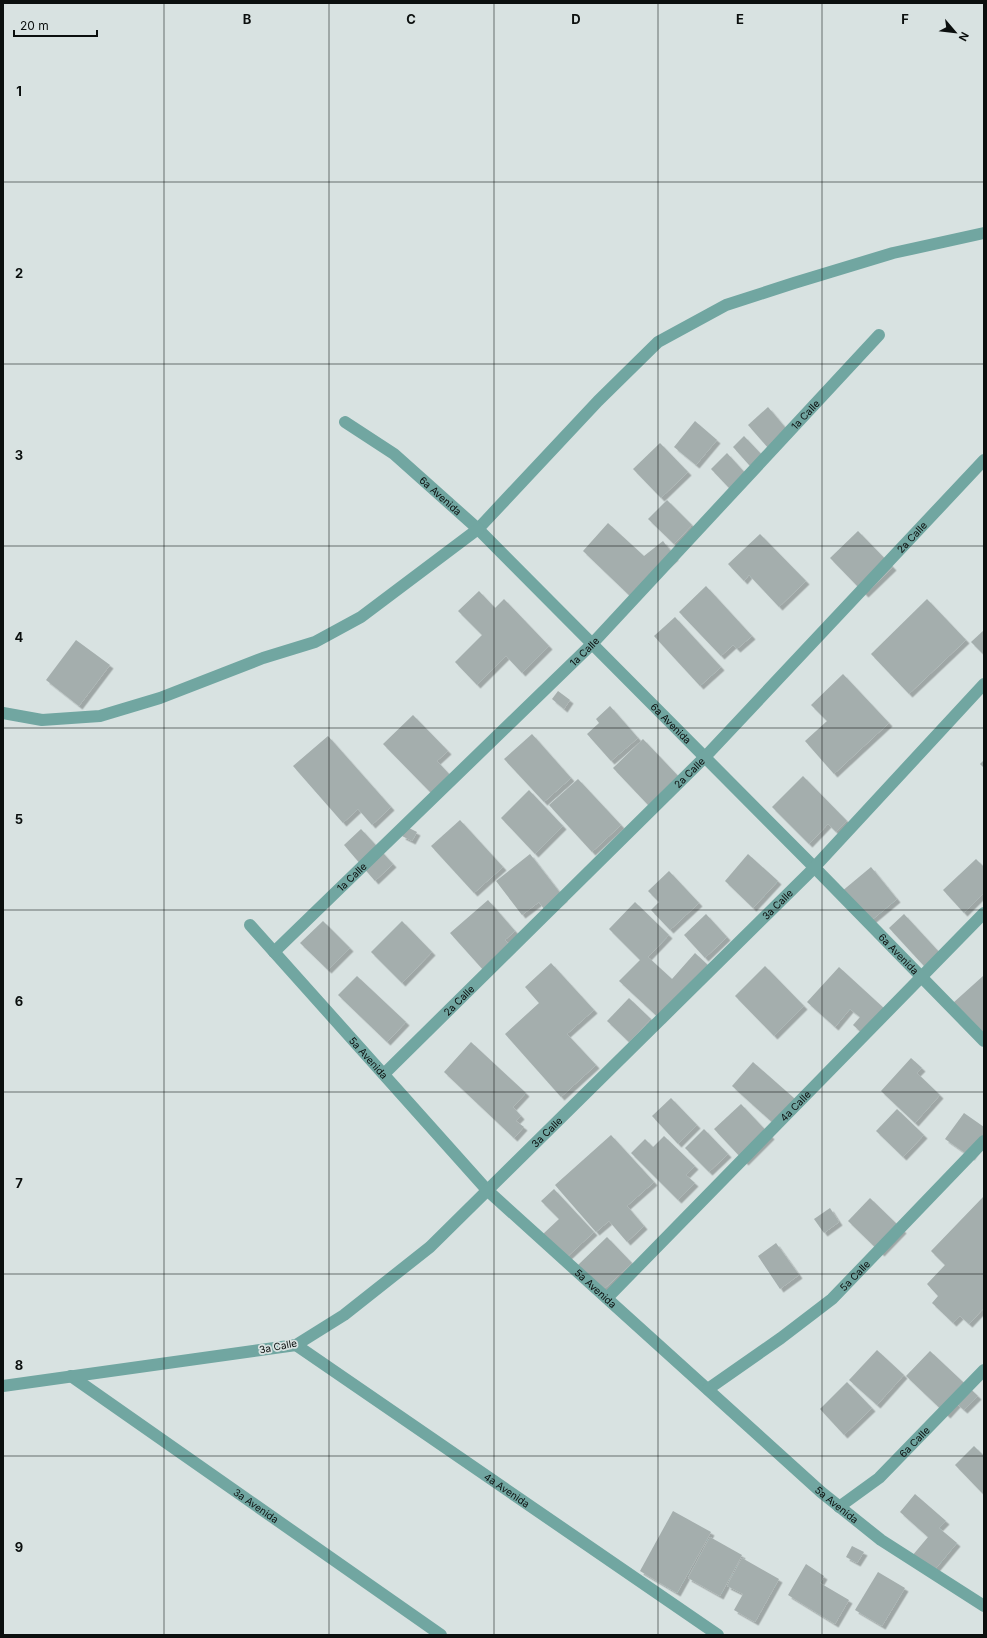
<svg xmlns="http://www.w3.org/2000/svg" width="987" height="1638" font-family="Inter,sans-serif">
	<style>
		.building { fill: #a4aead; filter: url(#shadow) }
		.lines { fill: none; stroke-linecap: round; stroke-linejoin: round }
		.lane { stroke: #71a6a1; stroke-width: 12 }
		.street { stroke: #71a6a1; stroke-width: 12 }
		.grid { fill: none; stroke: #0b0f0e; stroke-width: 1; stroke-opacity: 0.55 }
		.labels { text-anchor: middle; dominant-baseline: central; stroke-width: 3.5; stroke-linejoin: round; paint-order: stroke }
		.street-label { font-size: 10px; fill: #0b0f0e; stroke: #d8e2e1 }
		.grid-label { font-size: 13px; text-anchor: middle; font-weight: bold; fill: #0b0f0e; stroke: #d8e2e1; stroke-width: 3.5; stroke-linejoin: round; paint-order: stroke }
	</style>
	<defs>
		<filter id="shadow"><feDropShadow dx="3.5" dy="3.5" stdDeviation="0" flood-color="#0004"/></filter>
	</defs>
	<rect width="100%" height="100%" fill="#d8e2e1"/>
	<g class="building">
		<polygon points="768,407 789,432 770,450 748,425"/>
		<polygon points="695,421 717,440 696,465 674,447"/>
		<polygon points="744,436 762,455 750,466 733,447"/>
		<polygon points="660,443 688,472 661,498 633,469"/>
		<polygon points="727,453 746,474 730,489 711,469"/>
		<polygon points="667,500 692,525 674,544 648,519"/>
		<polygon points="608,523 644,556 663,541 675,557 630,596 583,551"/>
		<polygon points="858,531 893,567 865,594 830,558"/>
		<polygon points="760,534 806,581 779,607 749,575 744,581 728,564"/>
		<polygon points="706,586 752,636 737,649 733,645 721,656 679,612"/>
		<polygon points="479,591 495,608 504,599 549,646 522,673 506,656 477,685 455,662 482,635 458,611"/>
		<polygon points="927,599 966,640 909,694 871,654"/>
		<polygon points="675,617 721,667 700,686 654,636"/>
		<polygon points="984,630 984,655 971,642"/>
		<polygon points="76,640 110,665 79,706 46,680"/>
		<polygon points="843,674 889,723 834,774 805,741 827,721 811,705"/>
		<polygon points="558,691 570,700 564,709 552,699"/>
		<polygon points="610,706 638,738 611,761 587,734 599,723 596,719"/>
		<polygon points="413,715 448,751 437,761 450,775 431,793 383,744"/>
		<polygon points="532,734 571,778 544,802 504,759"/>
		<polygon points="328,736 391,807 372,825 358,809 343,823 293,766"/>
		<polygon points="643,739 680,778 650,807 613,768"/>
		<polygon points="984,760 984,768 980,764"/>
		<polygon points="803,776 847,821 836,832 828,824 809,844 772,807"/>
		<polygon points="578,779 621,825 592,852 549,805"/>
		<polygon points="529,790 563,826 535,854 501,818"/>
		<polygon points="460,820 503,867 474,893 431,846"/>
		<polygon points="407,827 417,832 412,841 402,836"/>
		<polygon points="361,829 393,864 375,881 344,845"/>
		<polygon points="530,854 564,898 546,912 539,902 522,915 496,881"/>
		<polygon points="748,854 778,881 753,908 725,881"/>
		<polygon points="976,859 984,867 984,893 964,913 943,890"/>
		<polygon points="871,867 897,899 867,924 841,892"/>
		<polygon points="669,871 699,903 670,930 651,910 659,902 648,891"/>
		<polygon points="488,900 515,931 505,940 512,948 485,972 450,933"/>
		<polygon points="635,902 669,935 648,957 672,979 695,953 710,967 661,1020 619,981 640,960 609,929"/>
		<polygon points="706,914 727,937 705,958 684,935"/>
		<polygon points="904,914 939,952 924,966 889,928"/>
		<polygon points="323,921 350,948 328,970 300,943"/>
		<polygon points="402,921 432,952 402,983 371,952"/>
		<polygon points="551,963 594,1010 567,1034 596,1065 561,1097 505,1034 539,1003 525,987"/>
		<polygon points="765,966 804,1006 774,1036 735,996"/>
		<polygon points="839,967 887,1011 864,1035 853,1025 860,1017 850,1009 835,1027 807,1002"/>
		<polygon points="357,976 406,1022 387,1042 338,995"/>
		<polygon points="983,976 984,977 984,1037 953,1003"/>
		<polygon points="629,998 651,1019 629,1042 607,1021"/>
		<polygon points="471,1042 526,1093 513,1107 521,1116 516,1121 524,1127 514,1138 444,1072"/>
		<polygon points="911,1058 922,1068 917,1073 940,1095 915,1123 881,1091"/>
		<polygon points="753,1062 795,1099 773,1123 732,1086"/>
		<polygon points="671,1098 697,1125 678,1144 652,1116"/>
		<polygon points="741,1104 771,1136 745,1162 714,1129"/>
		<polygon points="897,1109 924,1135 903,1157 876,1131"/>
		<polygon points="964,1113 984,1127 984,1138 971,1157 945,1139"/>
		<polygon points="704,1129 728,1154 709,1172 685,1148"/>
		<polygon points="611,1135 654,1182 627,1206 644,1226 627,1242 609,1221 596,1232 555,1185"/>
		<polygon points="664,1136 695,1166 686,1175 695,1183 678,1200 631,1153 645,1139 653,1147"/>
		<polygon points="554,1189 594,1232 566,1258 543,1234 559,1219 541,1201"/>
		<polygon points="984,1196 984,1308 969,1324 960,1316 953,1323 932,1303 938,1296 927,1284 945,1265 931,1251"/>
		<polygon points="870,1198 903,1230 881,1253 848,1221"/>
		<polygon points="830,1208 839,1222 824,1233 814,1219"/>
		<polygon points="607,1237 632,1263 603,1290 578,1265"/>
		<polygon points="776,1243 799,1275 780,1289 758,1256"/>
		<polygon points="877,1350 904,1375 877,1405 849,1380"/>
		<polygon points="930,1351 978,1396 964,1410 957,1404 947,1415 906,1376"/>
		<polygon points="847,1382 872,1408 844,1435 820,1409"/>
		<polygon points="974,1446 984,1456 984,1495 955,1465"/>
		<polygon points="915,1494 946,1521 939,1528 957,1543 932,1573 912,1556 928,1537 900,1512"/>
		<polygon points="673,1511 711,1532 677,1593 640,1571"/>
		<polygon points="710,1537 742,1555 720,1596 688,1578"/>
		<polygon points="852,1546 864,1552 857,1563 846,1557"/>
		<polygon points="742,1558 779,1579 755,1622 734,1610 743,1594 727,1586"/>
		<polygon points="806,1564 824,1576 820,1583 849,1600 835,1624 788,1595"/>
		<polygon points="878,1572 905,1588 882,1626 855,1610"/>
	</g>
	<g class="lines">
		<polyline class="lane" points="478,529 598,401 658,342 726,305 794,283 893,253 984,233"/>
		<g class="street">
			<path id="s1" d="M 345,422 L 394,454 L 478,529 L 814,867 L 984,1041"/>
			<polyline points="3,713 42,720 100,716 160,698 263,658 315,642 361,617 478,529"/>
			<path id="s2" d="M 250,925 L 487,1190 L 821,1492 L 881,1540 L 984,1606"/>
			<path id="s3" d="M 274,952 L 592,644 L 879,335"/>
			<path id="s4" d="M 384,1074 L 705,757 L 984,460"/>
			<path id="s5" d="M 607,1298 L 984,913"/>
			<path id="s6" d="M 296,1345 L 718,1635"/>
			<path id="s7" d="M 71,1376 L 441,1635"/>
			<path id="s8" d="M 3,1386 L 296,1345 L 344,1315 L 430,1247 L 810,872 L 984,684"/>
			<path id="s9" d="M 708,1389 L 781,1338 L 832,1299 L 984,1141"/>
			<path id="s10" d="M 839,1507 L 879,1478 L 984,1370"/>
		</g>
	</g>
	<path class="grid" d="M 164,3 L 164,1635M 329,3 L 329,1635M 494,3 L 494,1635M 658,3 L 658,1635M 822,3 L 822,1635M 3,182 L 984,182M 3,364 L 984,364M 3,546 L 984,546M 3,728 L 984,728M 3,910 L 984,910M 3,1092 L 984,1092M 3,1274 L 984,1274M 3,1456 L 984,1456"/>
	<g class="labels">
		<g class="street-label">
			<text stroke="none"><textPath href="#s3" startOffset="756">1a Calle</textPath></text>
			<text stroke="none"><textPath href="#s1" startOffset="121">6a Avenida</textPath></text>
			<text stroke="none"><textPath href="#s4" startOffset="753">2a Calle</textPath></text>
			<text stroke="none"><textPath href="#s3" startOffset="432">1a Calle</textPath></text>
			<text stroke="none"><textPath href="#s1" startOffset="445">6a Avenida</textPath></text>
			<text stroke="none"><textPath href="#s4" startOffset="429">2a Calle</textPath></text>
			<text stroke="none"><textPath href="#s3" startOffset="108">1a Calle</textPath></text>
			<text stroke="none"><textPath href="#s8" startOffset="950">3a Calle</textPath></text>
			<text stroke="none"><textPath href="#s1" startOffset="769">6a Avenida</textPath></text>
			<text stroke="none"><textPath href="#s4" startOffset="105">2a Calle</textPath></text>
			<text stroke="none"><textPath href="#s2" startOffset="178">5a Avenida</textPath></text>
			<text stroke="none"><textPath href="#s5" startOffset="269">4a Calle</textPath></text>
			<text stroke="none"><textPath href="#s8" startOffset="626">3a Calle</textPath></text>
			<text stroke="none"><textPath href="#s9" startOffset="186">5a Calle</textPath></text>
			<text stroke="none"><textPath href="#s2" startOffset="502">5a Avenida</textPath></text>
			<text transform="translate(278 1346) rotate(-11)">3a Calle</text>
			<text stroke="none"><textPath href="#s10" startOffset="100">6a Calle</textPath></text>
			<text stroke="none"><textPath href="#s6" startOffset="256">4a Avenida</textPath></text>
			<text stroke="none"><textPath href="#s2" startOffset="826">5a Avenida</textPath></text>
			<text stroke="none"><textPath href="#s7" startOffset="226">3a Avenida</textPath></text>
		</g>
	</g>
	<g class="grid-label">
		<text x="247" y="24">B</text>
		<text x="411" y="24">C</text>
		<text x="576" y="24">D</text>
		<text x="740" y="24">E</text>
		<text x="905" y="24">F</text>
		<text x="19" y="96">1</text>
		<text x="19" y="278">2</text>
		<text x="19" y="460">3</text>
		<text x="19" y="642">4</text>
		<text x="19" y="824">5</text>
		<text x="19" y="1006">6</text>
		<text x="19" y="1188">7</text>
		<text x="19" y="1370">8</text>
		<text x="19" y="1552">9</text>
	</g>
	<rect width="987" height="1638" fill="none" stroke="#0b0f0e" stroke-width="8"/>
	<g transform="translate(955 32) rotate(118)" stroke="#d8e2e1" stroke-width="3" paint-order="stroke">
	<path d="M0-3L7 15L0 10L-7 15Z" fill="#0b0f0e"/>
	<text y="-6" font-size="11" font-weight="bold" text-anchor="middle" fill="#0b0f0e">N</text>
	</g>
	<path d="M14 30v6h83v-6" fill="none" stroke="#0b0f0e" stroke-width="2"/>
	<text x="20" y="30" font-size="12" fill="#0b0f0e" stroke="#d8e2e1" stroke-width="3" paint-order="stroke">20 m</text>
</svg>
